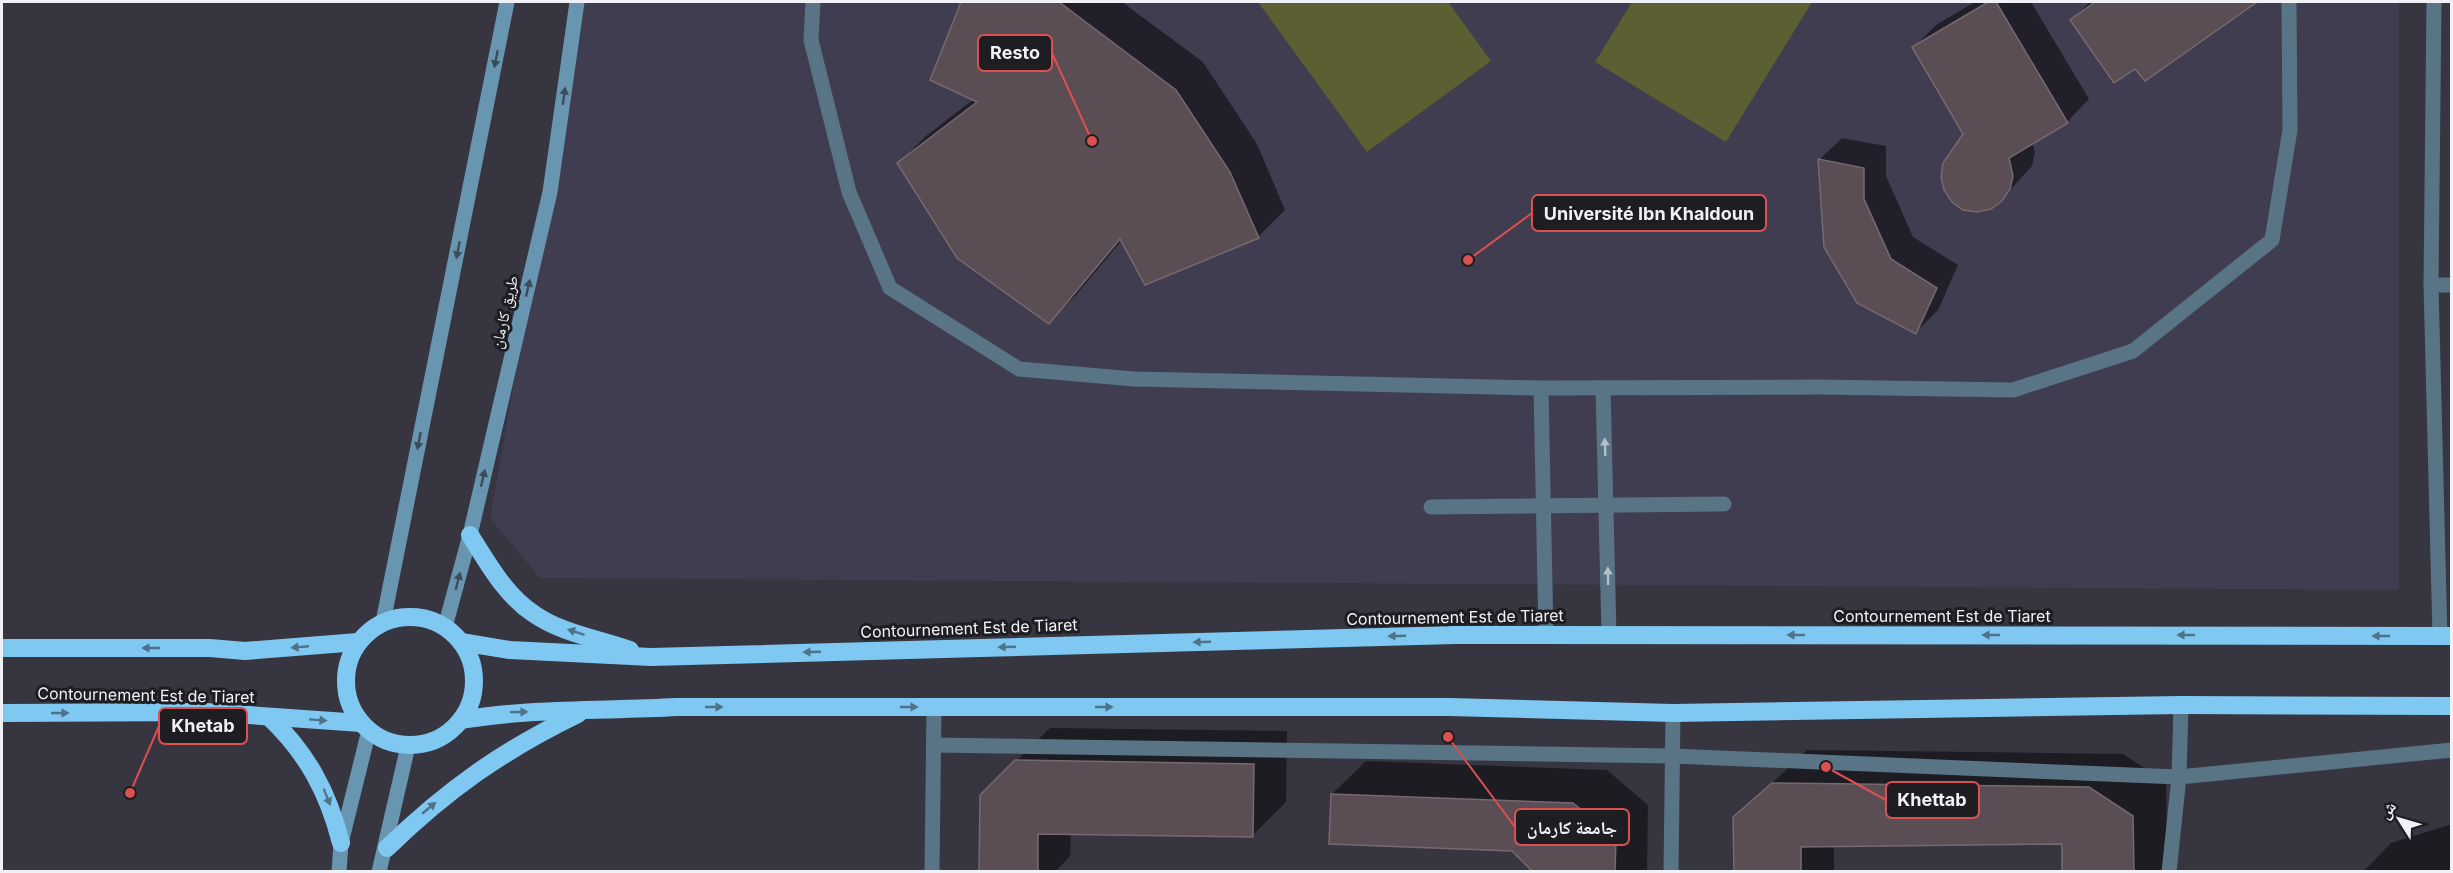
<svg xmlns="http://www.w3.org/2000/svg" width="2453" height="873" font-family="Inter,'Noto Naskh Arabic',sans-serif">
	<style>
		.built { fill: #3f3d4f }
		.green { fill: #5c5f31 }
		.shadow { fill: #0007 }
		.building { fill: #5a4d53; stroke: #776970; stroke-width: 1.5 }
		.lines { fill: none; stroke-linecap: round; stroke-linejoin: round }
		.lane { stroke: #587485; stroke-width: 15 }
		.street { stroke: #587485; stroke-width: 15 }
		.secondary { stroke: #6896b1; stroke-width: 15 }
		.highway { stroke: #7fc8f1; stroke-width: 18 }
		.oneway { fill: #3b4d5b }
		.oneway2 { fill: #b3bec9 }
		.oneway3 { fill: #4e728a }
		.labels { text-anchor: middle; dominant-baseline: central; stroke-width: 6; stroke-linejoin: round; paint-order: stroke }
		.street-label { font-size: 16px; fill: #f0f0f7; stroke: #1d1d22 }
		.leader { fill: none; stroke: #db5051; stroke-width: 2 }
		.callout-dot { fill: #db5051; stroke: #1d1d22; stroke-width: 2 }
		.callout { fill: #1d1d22; stroke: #db5051; stroke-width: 2 }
		.callout-label { font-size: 18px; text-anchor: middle; font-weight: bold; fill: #f0f0f7 }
	</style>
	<rect width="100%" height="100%" fill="#363540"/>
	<polygon class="built" points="582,2 2399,2 2399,590 540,578 490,518"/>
	<g class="green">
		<polygon points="1258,2 1448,2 1491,61 1367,152"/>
		<polygon points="1632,2 1812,2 1726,142 1595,62"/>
	</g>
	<g class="shadow">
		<polygon points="963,2 1122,2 1203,62 1257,144 1285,210 1258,237 1122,240 1076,295 1049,322 899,163 926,136 974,99 932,79"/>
		<polygon points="1975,2 2031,2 2089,99 2067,122 2032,142 2035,152 2032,166 2001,200 1913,48 1936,25"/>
		<polygon points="2090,2 2254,2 2145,79 2136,66 2072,20"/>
		<polygon points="1842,138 1886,146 1886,176 1913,237 1958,265 1938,310 1916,332 1819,160"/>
		<polygon points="1050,728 1287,731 1286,802 1252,836 1071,833 1070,856 1055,872 980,872 981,796"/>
		<polygon points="1807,750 2123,754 2166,782 2167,872 2064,872 2064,843 1834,845 1834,872 1735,872 1735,818"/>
		<polygon points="1366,761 1607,770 1648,805 1647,872 1535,872 1512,850 1332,794"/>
		<polygon points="2452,824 2452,872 2363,872 2391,843"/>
	</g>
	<g class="building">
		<polygon points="961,2 1059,2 1176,90 1230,172 1259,238 1145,285 1120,239 1049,324 957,258 897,163 977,102 930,80"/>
		<polygon points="1988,2 1996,2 2068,123 2009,158 2013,176 2010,189 2002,201 1991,209 1977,212 1963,210 1952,202 1944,190 1941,177 1943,163 1963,134 1912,47"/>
		<polygon points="2095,2 2257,2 2145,81 2135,69 2114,83 2070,20"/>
		<polygon points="1818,159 1864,168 1864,199 1891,259 1937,288 1916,334 1857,303 1824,247"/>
		<polygon points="1015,760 1254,764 1253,837 1038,834 1038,872 979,872 980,795"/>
		<polygon points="1772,783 2089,787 2133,816 2134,872 2062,872 2062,844 1801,847 1801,872 1734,872 1733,817"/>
		<polygon points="1331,794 1573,803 1616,839 1615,872 1533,872 1512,851 1329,844"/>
	</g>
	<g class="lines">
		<g class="lane">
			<polyline points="813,2 811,40 849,192 890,288 1019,369 1134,379 1541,388 1819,387 2013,390 2133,351 2272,240 2290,130 2289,2"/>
			<polyline points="1541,388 1546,635"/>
			<polyline points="1603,388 1609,635"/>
			<polyline points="1431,507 1724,504"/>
		</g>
		<g class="street">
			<polyline points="2434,2 2431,285 2440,636"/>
			<polyline points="2431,285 2452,285"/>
			<polyline points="933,745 1673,756 2179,777 2181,705"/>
			<polyline points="932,872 934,707"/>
			<polyline points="1671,872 1673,713"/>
			<polyline points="2169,872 2179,777 2452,750"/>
		</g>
		<g class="secondary">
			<polyline points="383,622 507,2"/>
			<polyline points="445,627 470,535 550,192 577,2"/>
			<polyline points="339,872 341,843 369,730"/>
			<polyline points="379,872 408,746"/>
		</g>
		<g class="highway">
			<path d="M 470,535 C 488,563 505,595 534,614 C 561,633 599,639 630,650"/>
			<circle cx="410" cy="681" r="64"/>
			<polyline points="461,642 510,650 651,657 1455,635 2452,636"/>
			<polyline points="2,648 210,648 245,651 358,642"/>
			<polyline points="2,713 206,712 361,723"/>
			<path d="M 269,717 C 307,753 328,792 341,843"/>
			<path d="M 461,720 C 532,708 605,711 677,707 L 1449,707 L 1673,713 L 2181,705 L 2452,706"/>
			<path d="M 387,848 C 448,789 502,751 578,714"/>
		</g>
	</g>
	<defs><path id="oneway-solid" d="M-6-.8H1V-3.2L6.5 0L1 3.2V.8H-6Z" transform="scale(1.5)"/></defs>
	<g class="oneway">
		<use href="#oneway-solid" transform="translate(496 59) rotate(101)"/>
		<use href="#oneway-solid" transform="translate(564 96) rotate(-82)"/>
		<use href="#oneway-solid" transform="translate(458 250) rotate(101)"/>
		<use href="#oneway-solid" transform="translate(528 288) rotate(-77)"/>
		<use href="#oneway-solid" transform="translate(419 441) rotate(101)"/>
		<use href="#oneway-solid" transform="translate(483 478) rotate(-77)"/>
		<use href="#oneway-solid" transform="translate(458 581) rotate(-75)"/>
	</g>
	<g class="oneway2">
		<use href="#oneway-solid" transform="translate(1605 447) rotate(-92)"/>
		<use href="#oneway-solid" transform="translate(1608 576) rotate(-91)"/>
	</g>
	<g class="oneway3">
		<use href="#oneway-solid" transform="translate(576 632) rotate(-162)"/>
		<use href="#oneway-solid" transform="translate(1796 635) rotate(-180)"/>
		<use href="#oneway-solid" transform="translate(1991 635) rotate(-180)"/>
		<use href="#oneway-solid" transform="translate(2186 635) rotate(-180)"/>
		<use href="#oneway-solid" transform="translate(1397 636) rotate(178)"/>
		<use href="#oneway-solid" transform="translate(2381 636) rotate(-180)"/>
		<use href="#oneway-solid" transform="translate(1202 642) rotate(178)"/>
		<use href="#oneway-solid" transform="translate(300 647) rotate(175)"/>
		<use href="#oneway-solid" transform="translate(1007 647) rotate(178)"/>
		<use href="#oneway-solid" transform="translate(151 648) rotate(180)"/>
		<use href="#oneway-solid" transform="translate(812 652) rotate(178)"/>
		<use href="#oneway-solid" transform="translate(714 707)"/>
		<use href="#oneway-solid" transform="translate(909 707)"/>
		<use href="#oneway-solid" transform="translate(1104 707)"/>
		<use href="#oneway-solid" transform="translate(519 712) rotate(-1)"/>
		<use href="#oneway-solid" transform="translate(60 713)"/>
		<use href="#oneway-solid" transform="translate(318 720) rotate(4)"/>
		<use href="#oneway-solid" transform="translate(327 797) rotate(68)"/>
		<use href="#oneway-solid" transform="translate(429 808) rotate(-40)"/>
	</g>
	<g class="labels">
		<g class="street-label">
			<text transform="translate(504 312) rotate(-77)">طريق كارمان</text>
			<text x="1942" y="616">Contournement Est de Tiaret</text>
			<text transform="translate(1455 617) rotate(-1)">Contournement Est de Tiaret</text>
			<text transform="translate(969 628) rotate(-2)">Contournement Est de Tiaret</text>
			<text transform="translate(146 695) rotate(1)">Contournement Est de Tiaret</text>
		</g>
	</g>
	<path class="leader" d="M1092 141L1052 53M1468 260L1532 213M130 793L159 726M1826 767L1886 800M1448 737L1515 827"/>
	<g class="callout-dot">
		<circle cx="1092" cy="141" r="6"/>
		<circle cx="1468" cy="260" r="6"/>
		<circle cx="130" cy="793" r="6"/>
		<circle cx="1826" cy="767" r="6"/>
		<circle cx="1448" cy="737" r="6"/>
	</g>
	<g class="callout">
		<rect x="978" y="35" width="74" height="36" rx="6"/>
		<rect x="1532" y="195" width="234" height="36" rx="6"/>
		<rect x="159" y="708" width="88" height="36" rx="6"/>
		<rect x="1886" y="782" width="93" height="36" rx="6"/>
		<rect x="1515" y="809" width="114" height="36" rx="6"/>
	</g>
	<g class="callout-label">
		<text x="1015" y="59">Resto</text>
		<text x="1649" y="220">Université Ibn Khaldoun</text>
		<text x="203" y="732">Khetab</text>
		<text x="1932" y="806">Khettab</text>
		<text x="1572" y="834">جامعة كارمان</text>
	</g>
	<rect width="2453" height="873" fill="none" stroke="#f0f0f7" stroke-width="6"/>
	<g transform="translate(2399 819) rotate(307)" stroke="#1d1d22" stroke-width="4.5" paint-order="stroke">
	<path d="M0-4.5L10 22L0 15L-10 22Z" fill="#f0f0f7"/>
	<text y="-9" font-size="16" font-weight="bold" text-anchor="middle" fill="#f0f0f7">ش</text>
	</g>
</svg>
